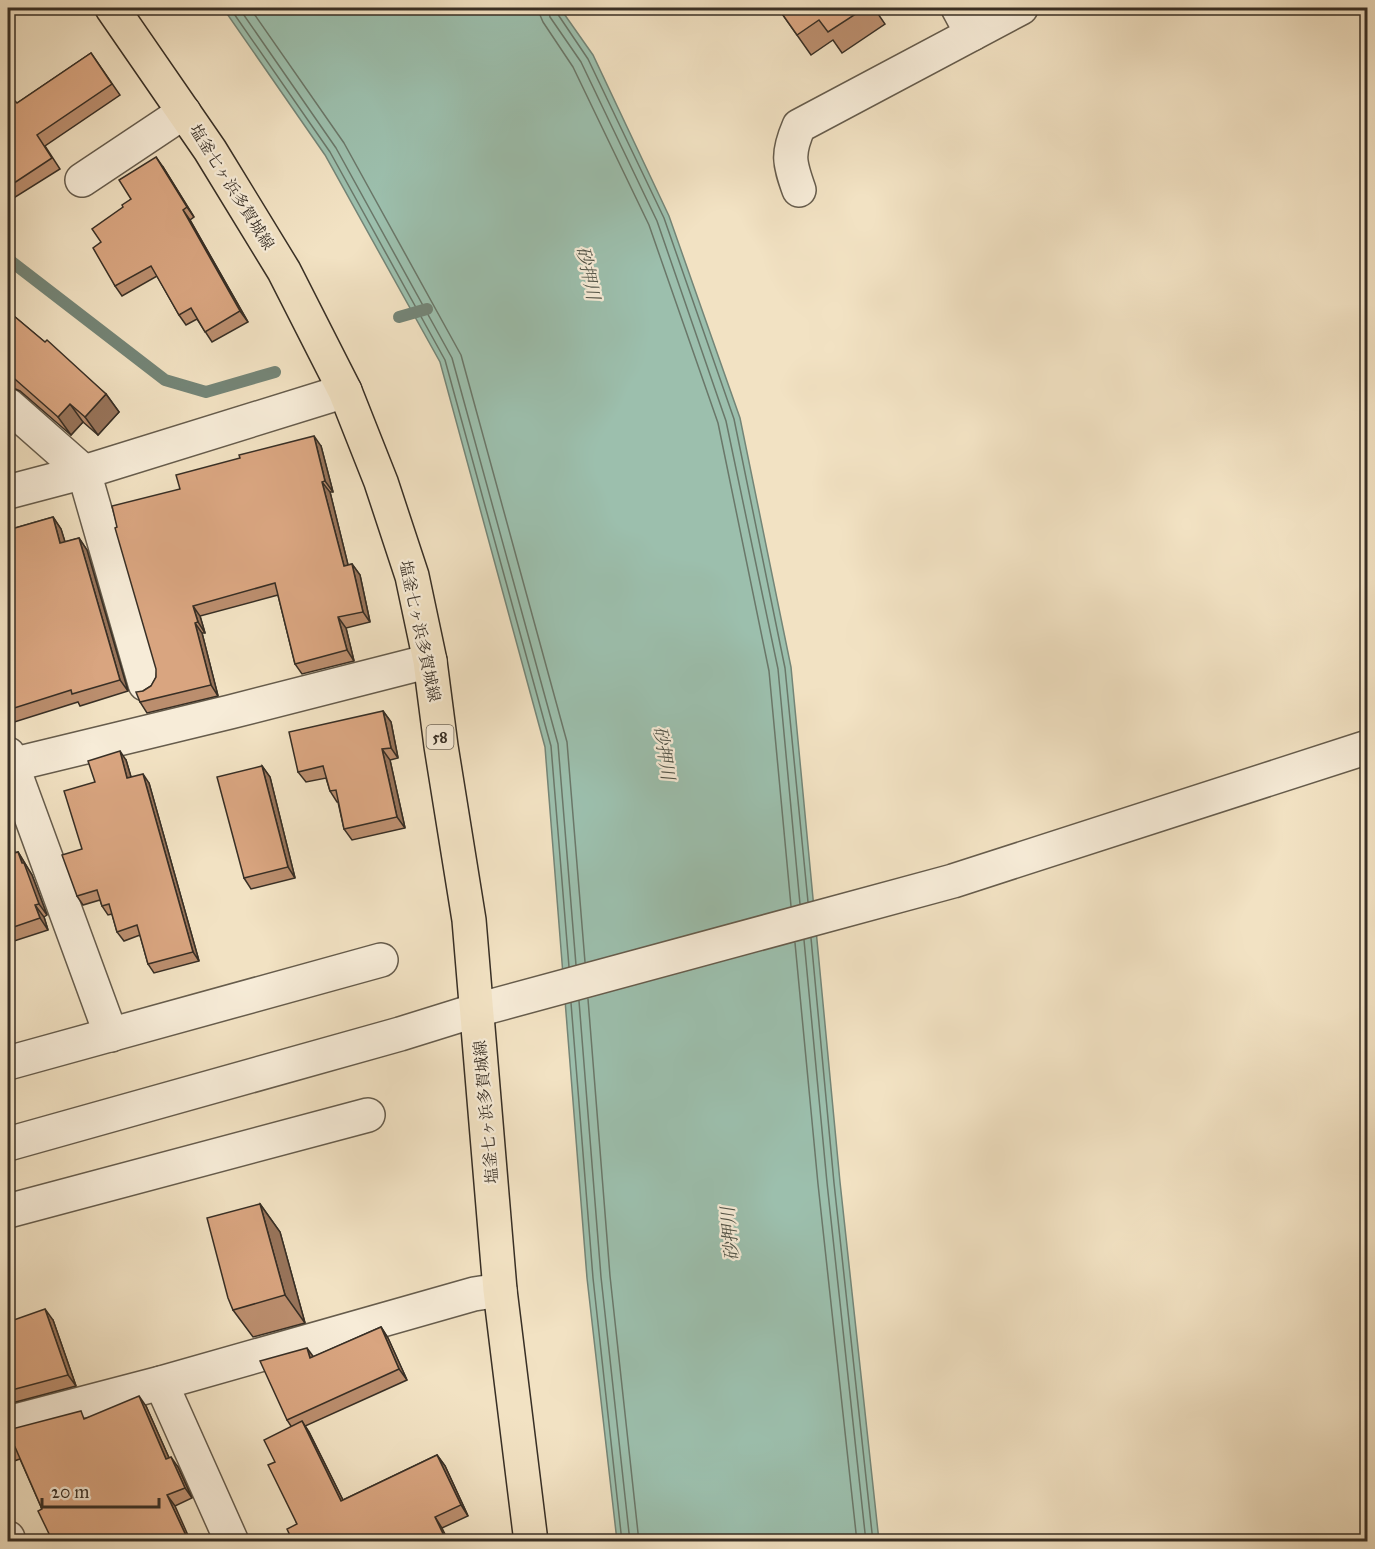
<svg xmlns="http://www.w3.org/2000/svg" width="1375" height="1549" font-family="'IM FELL Great Primer','Noto Serif JP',serif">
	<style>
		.water { fill: #9cbfad; stroke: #748577; stroke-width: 1.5 }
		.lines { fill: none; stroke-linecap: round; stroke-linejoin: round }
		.shore { stroke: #6a7769; stroke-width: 1.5 }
		.stream { stroke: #748577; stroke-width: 12 }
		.minor-casing { stroke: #665c4c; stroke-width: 36 }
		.major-casing { stroke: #382f25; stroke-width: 36 }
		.minor { stroke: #f7ecd8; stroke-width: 33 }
		.major { stroke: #f2e2c3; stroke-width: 33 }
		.wall { fill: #bb8e6e; stroke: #382f25; stroke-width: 1.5 }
		.shaded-wall { fill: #98745a; stroke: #382f25; stroke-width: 1.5 }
		.building { fill: #d9a580; stroke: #382f25; stroke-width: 1.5 }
		.labels { text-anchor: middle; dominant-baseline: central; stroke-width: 4.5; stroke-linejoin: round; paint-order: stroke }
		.shield { fill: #f7ecd8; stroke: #71685b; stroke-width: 1.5 }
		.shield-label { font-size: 15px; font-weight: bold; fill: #382f25 }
		.street-label { font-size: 16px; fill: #382f25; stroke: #f7ecd8 }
		.water-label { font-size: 18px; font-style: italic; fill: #515347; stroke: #f7ecd8 }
	</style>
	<rect width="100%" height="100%" fill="#f2e2c3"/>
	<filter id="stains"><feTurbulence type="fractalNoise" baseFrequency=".00333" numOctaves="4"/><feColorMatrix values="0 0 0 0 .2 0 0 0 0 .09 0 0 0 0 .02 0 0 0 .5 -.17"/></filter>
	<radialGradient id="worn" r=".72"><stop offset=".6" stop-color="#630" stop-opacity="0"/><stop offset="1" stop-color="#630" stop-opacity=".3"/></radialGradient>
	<polygon class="water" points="223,8 560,8 593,55 669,216 740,418 791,667 840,1182 879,1541 617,1541 587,1278 545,747 440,362 325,155"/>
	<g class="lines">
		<g class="shore">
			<polyline points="230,8 330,152 445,360 551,746 569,967"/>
			<polyline points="239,8 336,148 452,358 558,744 576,965"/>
			<polyline points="250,8 344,143 461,355 567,742 585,962"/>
			<polyline points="539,8 540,15 543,22 573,67 649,225 718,423 769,671 791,906"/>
			<polyline points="548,8 550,17 581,62 657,221 726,421 778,669 800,904"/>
			<polyline points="556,8 557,13 588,59 664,218 734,419 785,668 808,902"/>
			<polyline points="811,938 834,1183 873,1542"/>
			<polyline points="804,940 827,1183 866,1542"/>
			<polyline points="795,943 818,1184 857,1542"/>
			<polyline points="588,999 610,1276 639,1542"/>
			<polyline points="579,1001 601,1277 630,1542"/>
			<polyline points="571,1003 593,1278 622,1542"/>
		</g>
		<g class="stream">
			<polyline points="8,259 165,380 206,392 275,372"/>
			<polyline points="399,317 427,309"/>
		</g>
		<defs>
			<g id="minor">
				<polyline points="958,8 972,34"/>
				<polyline points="82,180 184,112"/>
				<path d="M 799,190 C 789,162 787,154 799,126 L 1021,8"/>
				<polyline points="8,405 84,472 145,684"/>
				<polyline points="8,492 84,472 345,391"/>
				<polyline points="8,754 111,1035"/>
				<polyline points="11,765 230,712 430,661"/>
				<polyline points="8,1063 381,960"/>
				<polyline points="8,1144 400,1034 477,1010 953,881 1368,747"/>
				<polyline points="8,1211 368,1115"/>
				<polyline points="161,1383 232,1542"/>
				<polyline points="8,1423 161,1383 474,1294 500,1290"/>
				<polyline points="8,1538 9,1542"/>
			</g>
			<polyline id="major" points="112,8 210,150 284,271 345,391 381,482 412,576 430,661 441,746 469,920 500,1290 531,1542"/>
		</defs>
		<use href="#minor" class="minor-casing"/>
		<use href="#major" class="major-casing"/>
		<use href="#minor" class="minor"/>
		<use href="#major" class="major"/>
	</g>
	<g class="wall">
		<polygon points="778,8 874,8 885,24 842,53 833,40 811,55"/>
		<polygon points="91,53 120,95 45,146 60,169 9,201 8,199 8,105 17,103"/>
		<polygon points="163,167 194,217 190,220 248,322 212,342 197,319 186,325 179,315 157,276 122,296 115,286 101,242 131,199"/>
		<polygon points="8,311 106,394 119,412 98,435 83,422 71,435 20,391 11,387 8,387"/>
		<polygon points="321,446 333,492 330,492 348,565 352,564 360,575 370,622 346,628 354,661 302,674 295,664 278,595 200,616 205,633 202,633 218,696 147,713 140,702 143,691 151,686 156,677 180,489"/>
		<polygon points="53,517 61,529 65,542 79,538 87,550 128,691 80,706 78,702 8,724 8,527 8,530"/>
		<polygon points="383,711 391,722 398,758 390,760 405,828 352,840 344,829 338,802 337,802 330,791 326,778 306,782 298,772"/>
		<polygon points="126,760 131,777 149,783 199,961 154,973 148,964 140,935 124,941 117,932 112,914 108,915 102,906 100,900 83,905 77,896 95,782"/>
		<polygon points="262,766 270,777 295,878 251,889 244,878"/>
		<polygon points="8,829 15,853 18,852 32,875 47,915 44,917 48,930 8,943"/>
		<polygon points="260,1204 280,1232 305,1323 253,1337 233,1310"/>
		<polygon points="53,1320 76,1386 8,1404 8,1322"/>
		<polygon points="381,1327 388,1338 407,1380 305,1426 309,1432 343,1500 437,1455 445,1466 468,1516 442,1528 297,1524 275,1462 291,1426 287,1420 313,1357"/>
		<polygon points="146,1406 169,1458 178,1467 192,1498 175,1506 42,1509 20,1459 14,1461 8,1452 8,1430 86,1418"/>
	</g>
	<g class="shaded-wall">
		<polygon points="156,157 163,167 194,217 187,207"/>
		<polygon points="183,210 190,220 248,322 240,311"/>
		<polygon points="106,394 119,412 98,435 85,417"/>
		<polygon points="70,404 83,422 71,435 58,417"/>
		<polygon points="314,436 321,446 333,492 325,481"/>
		<polygon points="322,482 330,492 351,577 344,566"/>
		<polygon points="53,517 61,529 69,555 60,543"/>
		<polygon points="79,538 87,550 128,691 120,680"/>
		<polygon points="352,564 360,575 370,622 363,612"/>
		<polygon points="193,606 200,616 205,633 198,622"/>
		<polygon points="338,617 346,628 354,661 347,650"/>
		<polygon points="195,623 202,633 218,696 211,685"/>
		<polygon points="383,711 391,722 398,758 391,748"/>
		<polygon points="382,749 390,760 405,828 397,817"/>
		<polygon points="120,751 126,760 134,787 127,778"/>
		<polygon points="262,766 270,777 295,878 288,867"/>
		<polygon points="143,774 149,783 199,961 193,952"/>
		<polygon points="8,829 19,866 11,854 8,843"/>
		<polygon points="18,852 32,875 47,915 39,904 22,863"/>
		<polygon points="35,905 44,917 48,930 40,918"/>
		<polygon points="260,1204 280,1232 305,1323 285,1295"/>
		<polygon points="45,1309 53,1320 76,1386 68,1375"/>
		<polygon points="381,1327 388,1338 407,1380 399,1369"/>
		<polygon points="307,1348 315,1359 310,1358"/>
		<polygon points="139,1396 146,1406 174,1469 166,1459"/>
		<polygon points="302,1421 309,1432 349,1512 341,1501"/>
		<polygon points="437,1455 445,1466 468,1516 461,1505"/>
		<polygon points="171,1457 178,1467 192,1498 185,1488"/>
		<polygon points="167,1495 175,1506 191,1542 189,1542"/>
		<polygon points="435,1517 442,1528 449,1542 447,1542"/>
	</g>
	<g class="building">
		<polygon points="778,8 865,8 828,32 819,20 797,35"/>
		<polygon points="91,53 112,84 37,135 52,158 8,187 8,105 15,101 17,103"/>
		<polygon points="156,157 187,207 183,210 240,311 205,332 191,308 179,315 151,266 115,286 93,248 101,242 92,229 123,207 122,205 131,199 119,180"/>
		<polygon points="8,311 45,342 47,340 106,394 85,417 70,404 58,417 8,373"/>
		<polygon points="314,436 325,481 322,482 344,566 352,564 363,612 338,617 347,650 295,664 275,583 193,606 198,622 195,623 211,685 140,702 136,692 143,691 151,686 156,677 156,669 115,528 117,527 112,506 180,489 176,475 240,458 239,455"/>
		<polygon points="53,517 60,543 79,538 120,680 72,694 71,690 8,710 8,530"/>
		<polygon points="383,711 391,748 382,749 397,817 344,829 336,790 330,791 323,766 298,772 289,732"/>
		<polygon points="120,751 127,778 143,774 193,952 148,964 137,925 117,932 109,904 102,906 97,890 77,896 62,855 82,849 64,791 95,782 88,761"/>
		<polygon points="262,766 288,867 244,878 217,777"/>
		<polygon points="8,843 11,854 18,852 22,863 24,863 39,904 35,905 40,918 8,929"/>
		<polygon points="260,1204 285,1295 233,1310 228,1298 207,1218"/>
		<polygon points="45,1309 68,1375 8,1391 8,1322"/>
		<polygon points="381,1327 399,1369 287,1420 260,1361 307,1348 310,1358"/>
		<polygon points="139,1396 166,1459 171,1457 185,1488 167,1495 189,1542 53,1542 38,1511 42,1509 15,1447 8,1450 8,1430 81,1411 84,1419"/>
		<polygon points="302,1421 341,1501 437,1455 461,1505 435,1517 447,1542 293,1542 287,1529 297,1524 268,1465 275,1462 264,1440"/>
	</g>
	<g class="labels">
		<rect class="shield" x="426.5" y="725" width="27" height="24" rx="4.5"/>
		<g class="shield-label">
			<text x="440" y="737">58</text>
		</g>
		<g class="street-label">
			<text transform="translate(232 187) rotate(58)">塩釜七ヶ浜多賀城線</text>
			<text transform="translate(420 631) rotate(78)">塩釜七ヶ浜多賀城線</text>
			<text transform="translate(486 1112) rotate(-95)">塩釜七ヶ浜多賀城線</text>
		</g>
		<g class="water-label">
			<text transform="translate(588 273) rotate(78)">砂押川</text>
			<text transform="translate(664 753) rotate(81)">砂押川</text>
			<text transform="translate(730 1234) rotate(-95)">砂押川</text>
		</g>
	</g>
	<rect width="1375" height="1549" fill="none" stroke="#f2e2c3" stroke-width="30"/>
	<rect x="9" y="9" width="1357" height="1531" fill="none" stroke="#382f25" stroke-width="3"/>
	<rect x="15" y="15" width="1345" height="1519" fill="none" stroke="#382f25" stroke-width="1.5"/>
	<path d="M42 1498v9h117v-9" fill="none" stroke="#382f25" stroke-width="3"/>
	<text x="51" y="1498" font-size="18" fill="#382f25" stroke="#f7ecd8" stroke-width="4.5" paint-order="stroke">20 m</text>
	<rect width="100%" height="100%" filter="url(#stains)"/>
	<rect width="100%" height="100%" fill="url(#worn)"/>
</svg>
